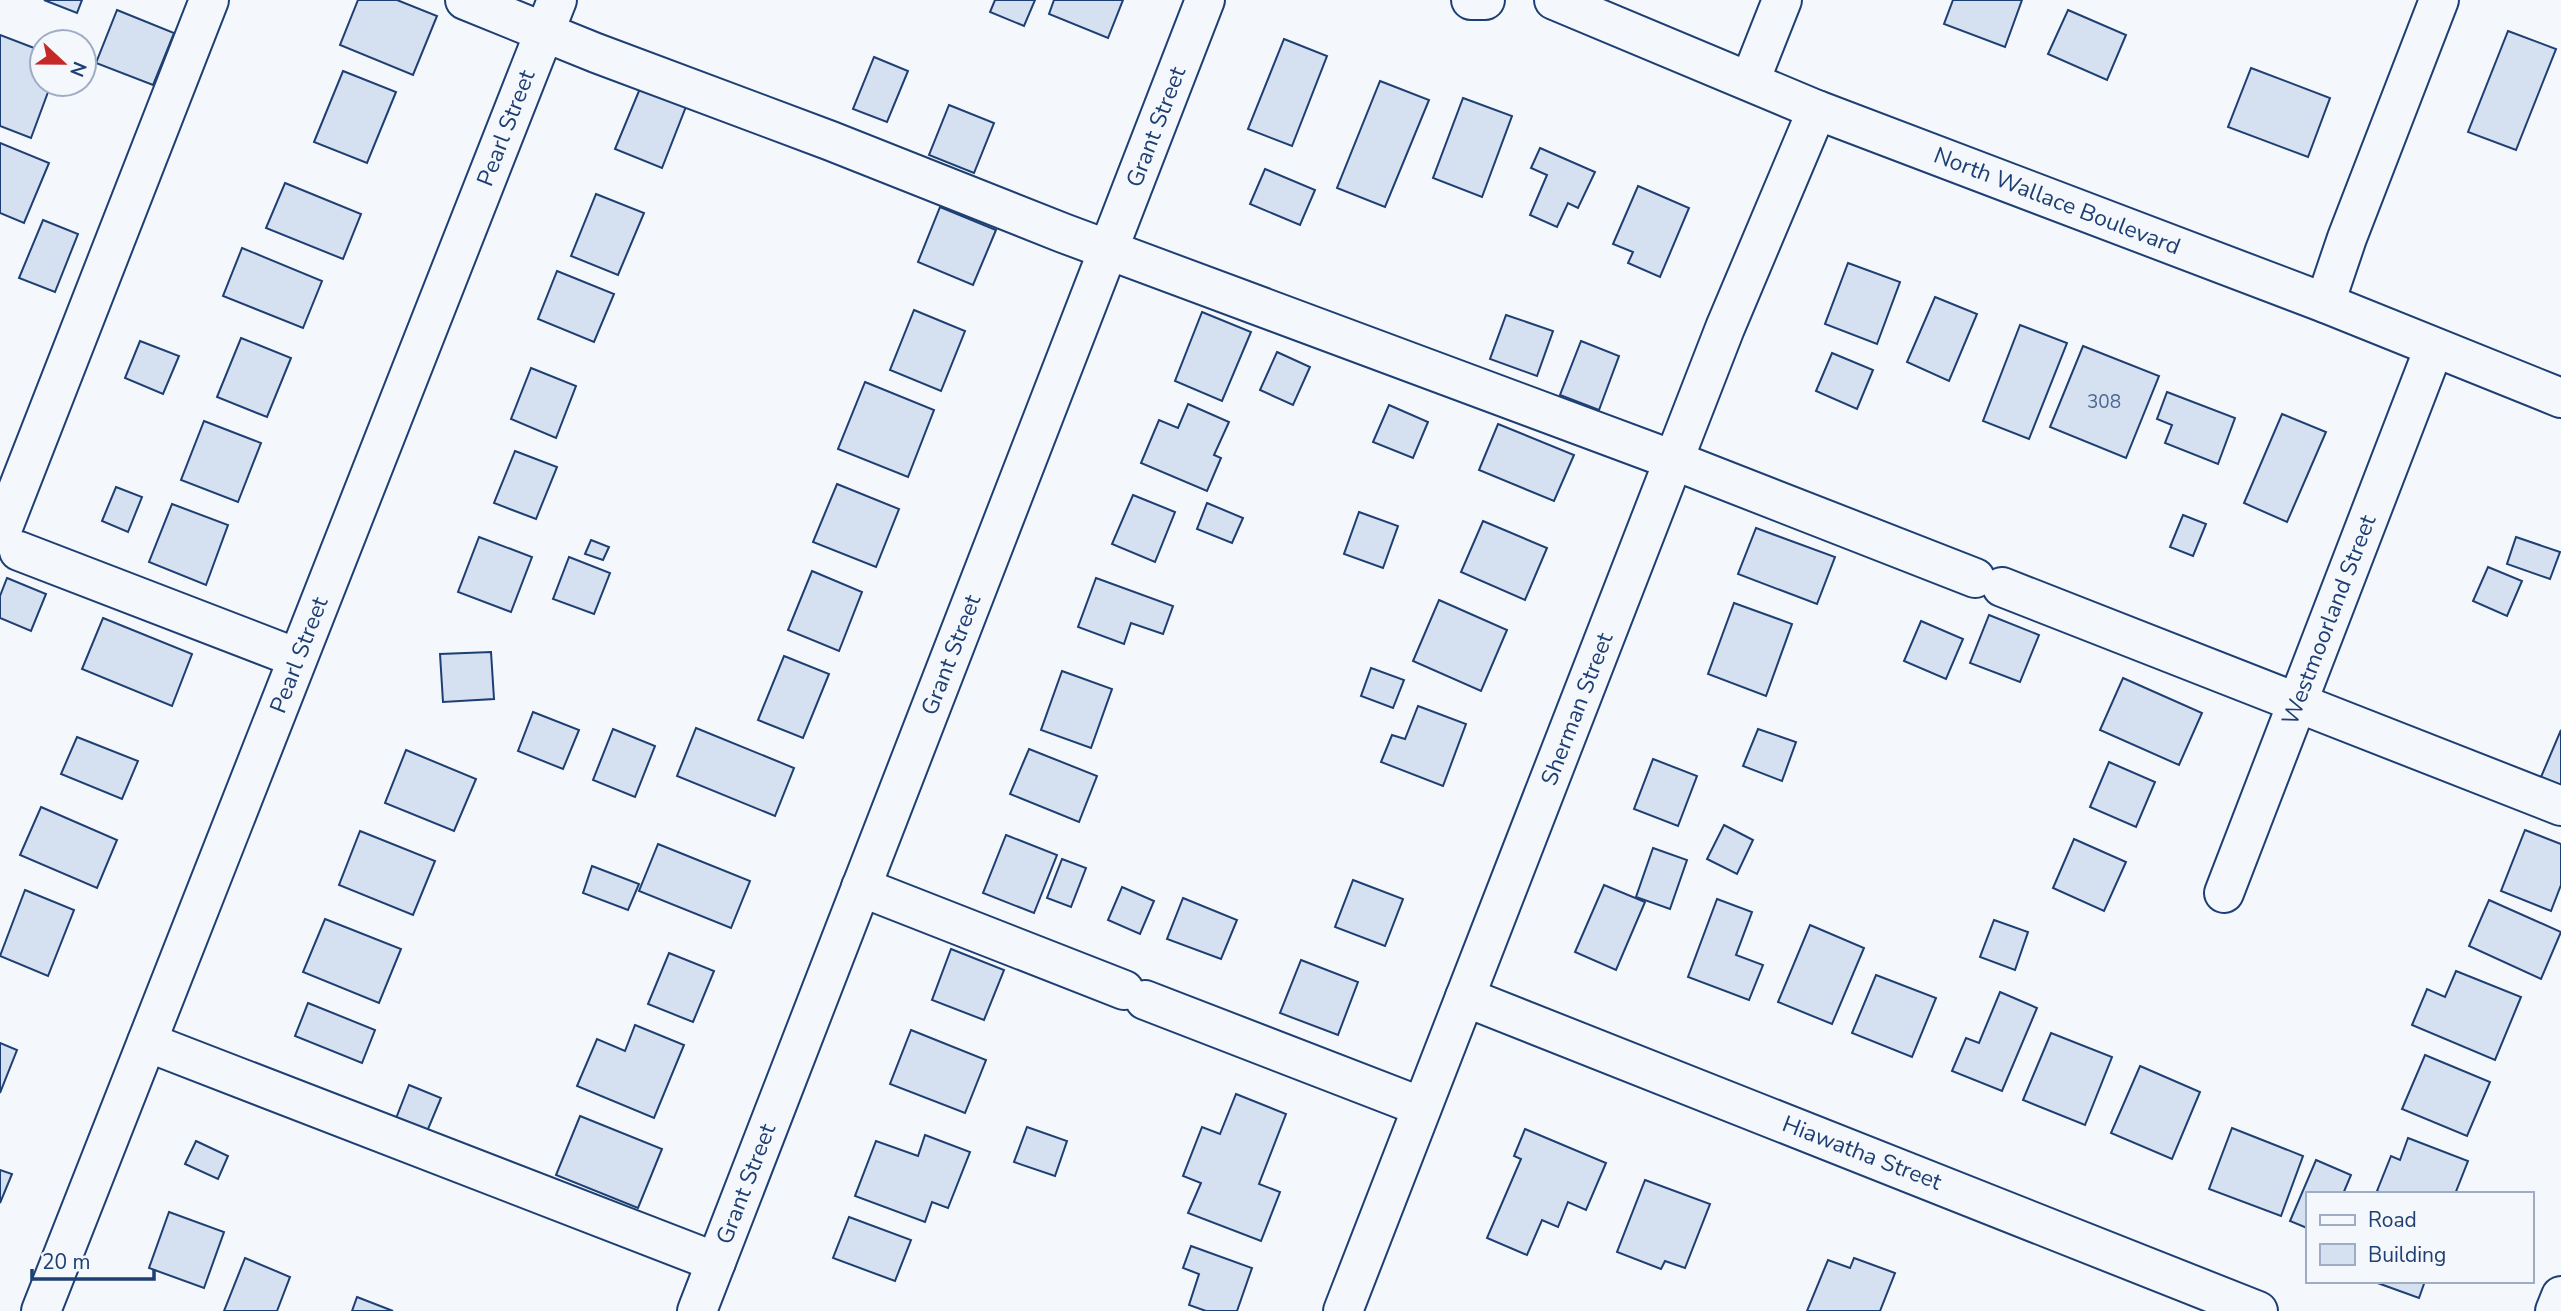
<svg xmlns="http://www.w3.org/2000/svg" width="2561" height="1311" font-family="'Nunito Sans',sans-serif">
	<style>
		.building { fill: #d5e0f0; stroke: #1d3f73; stroke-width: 2 }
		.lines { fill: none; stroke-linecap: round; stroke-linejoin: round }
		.minor-casing { stroke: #1d3f73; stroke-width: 42 }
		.major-casing { stroke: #1d3f73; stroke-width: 42 }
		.minor { stroke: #f4f7fb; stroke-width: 38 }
		.major { stroke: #f4f7fb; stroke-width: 38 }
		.labels { text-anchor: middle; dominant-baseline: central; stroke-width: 5; stroke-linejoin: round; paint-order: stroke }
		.number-label { font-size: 19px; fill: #4b6792 }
		.street-label { font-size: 23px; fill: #1d3f73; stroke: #f4f7fb }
	</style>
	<rect width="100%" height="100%" fill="#f4f7fb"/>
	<g class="building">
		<polygon points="44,0 82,0 77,13"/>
		<polygon points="358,0 397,0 437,16 413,75 340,45"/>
		<polygon points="995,0 1035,0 1024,26 990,12"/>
		<polygon points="1054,0 1123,0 1108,38 1049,14"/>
		<polygon points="1953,0 2022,0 2005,47 1944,24"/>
		<polygon points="117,10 174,33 153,85 96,63"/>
		<polygon points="2068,10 2126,35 2107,80 2048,54"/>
		<polygon points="2508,31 2556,49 2516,150 2468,132"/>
		<polygon points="0,35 42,51 42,84 51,84 31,138 0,126"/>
		<polygon points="1284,39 1327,56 1292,146 1248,129"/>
		<polygon points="874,57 908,71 887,122 853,109"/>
		<polygon points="2251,68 2330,98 2308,157 2228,127"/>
		<polygon points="343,71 396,92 367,163 314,142"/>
		<polygon points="1380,81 1429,100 1385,207 1337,188"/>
		<polygon points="641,86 687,104 662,168 615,149"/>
		<polygon points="1463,98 1512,116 1482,197 1433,178"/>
		<polygon points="949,105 994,123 974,173 929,155"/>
		<polygon points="0,143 49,163 24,223 0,213"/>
		<polygon points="1540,148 1595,172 1578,208 1568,203 1557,227 1530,215 1547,175 1531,168"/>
		<polygon points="1265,169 1315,190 1300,225 1250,204"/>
		<polygon points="285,183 361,214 343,259 266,228"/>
		<polygon points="1638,186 1689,208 1660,277 1628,263 1633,252 1613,244"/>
		<polygon points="596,194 644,213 618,275 571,256"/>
		<polygon points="940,207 996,230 973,285 918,262"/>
		<polygon points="43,220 78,234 55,292 19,278"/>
		<polygon points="242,248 322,281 303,328 223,296"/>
		<polygon points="1848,263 1900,282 1877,344 1825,324"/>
		<polygon points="557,271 614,294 594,342 538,319"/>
		<polygon points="1935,297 1977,314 1949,381 1907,362"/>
		<polygon points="914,310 965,331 941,391 890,370"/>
		<polygon points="1202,312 1251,332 1222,401 1175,381"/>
		<polygon points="1506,315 1553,331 1537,376 1490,359"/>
		<polygon points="2020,325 2067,343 2029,439 1983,421"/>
		<polygon points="241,338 291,358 267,417 217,397"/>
		<polygon points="140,341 179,356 163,394 125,378"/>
		<polygon points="1581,341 1619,356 1599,410 1560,395"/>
		<polygon points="2083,346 2159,376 2126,458 2050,427"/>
		<polygon points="1277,352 1310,367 1293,405 1260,390"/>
		<polygon points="1832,353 1873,370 1857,409 1816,391"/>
		<polygon points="531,368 576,386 556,438 511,419"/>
		<polygon points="865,382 934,410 908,477 838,449"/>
		<polygon points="2167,392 2235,418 2218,464 2165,443 2172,425 2157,419"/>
		<polygon points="1188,404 1229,422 1214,455 1221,458 1207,491 1141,463 1159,420 1178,428"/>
		<polygon points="1389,405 1428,422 1413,458 1373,442"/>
		<polygon points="2282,414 2326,432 2287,522 2244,503"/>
		<polygon points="204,421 261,443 238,502 181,480"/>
		<polygon points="1498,424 1574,455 1554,501 1479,470"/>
		<polygon points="515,451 557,467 536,519 494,503"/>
		<polygon points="837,484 899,509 876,567 813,542"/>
		<polygon points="116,487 142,497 128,532 102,521"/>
		<polygon points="1133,495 1175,512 1155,562 1112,544"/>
		<polygon points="1207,503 1243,518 1232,543 1197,529"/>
		<polygon points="172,504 228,525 206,585 149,562"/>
		<polygon points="1359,512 1398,526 1383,568 1344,554"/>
		<polygon points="2183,515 2206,524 2193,556 2170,547"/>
		<polygon points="1483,521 1547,548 1525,600 1461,572"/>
		<polygon points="1756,528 1835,557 1817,604 1738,574"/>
		<polygon points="479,537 532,557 511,612 458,592"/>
		<polygon points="2516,537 2560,552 2550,579 2507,564"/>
		<polygon points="591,540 609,547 603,560 585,554"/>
		<polygon points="569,557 610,573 594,614 553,599"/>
		<polygon points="2488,567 2522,581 2507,616 2473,601"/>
		<polygon points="812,571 862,592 839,651 788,630"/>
		<polygon points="7,578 46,594 31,631 0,618 0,596"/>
		<polygon points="1096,578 1173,606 1163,634 1131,623 1124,644 1078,627"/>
		<polygon points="1439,600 1507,630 1481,691 1413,661"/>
		<polygon points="1734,603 1792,624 1766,696 1708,674"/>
		<polygon points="1989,615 2039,635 2020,682 1970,663"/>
		<polygon points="103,618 192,654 172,706 82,669"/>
		<polygon points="1921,621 1963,639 1946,679 1904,661"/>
		<polygon points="491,652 494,699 443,702 440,654"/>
		<polygon points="784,656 829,674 803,738 758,720"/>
		<polygon points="1371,668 1404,680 1393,708 1361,696"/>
		<polygon points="1062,671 1112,689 1091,748 1041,730"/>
		<polygon points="2123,678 2202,713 2179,765 2100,730"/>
		<polygon points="1418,706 1466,724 1443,786 1381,762 1392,735 1405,739"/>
		<polygon points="533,712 579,730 563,769 518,751"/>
		<polygon points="696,728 794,768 775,816 677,776"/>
		<polygon points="613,729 655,746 635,797 593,780"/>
		<polygon points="1758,729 1796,742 1782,781 1743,766"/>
		<polygon points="2561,730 2561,785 2541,777"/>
		<polygon points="77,737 138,761 122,799 61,774"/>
		<polygon points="1029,749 1097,776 1079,822 1010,794"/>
		<polygon points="406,750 476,779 454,831 385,803"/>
		<polygon points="1653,759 1697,776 1678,826 1634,809"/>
		<polygon points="2109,762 2155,782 2136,827 2090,807"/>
		<polygon points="41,807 117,840 97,888 20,855"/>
		<polygon points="1724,825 1753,840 1737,874 1707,859"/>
		<polygon points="2525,830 2561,844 2561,885 2551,911 2501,891"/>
		<polygon points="360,831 435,861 413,915 339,885"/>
		<polygon points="1006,835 1057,855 1034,913 983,893"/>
		<polygon points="2074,839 2126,862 2104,911 2053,888"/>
		<polygon points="658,844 750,881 731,928 639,891"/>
		<polygon points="1653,848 1687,860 1670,909 1636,897"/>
		<polygon points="1062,859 1086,868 1071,907 1047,898"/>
		<polygon points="592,866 639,884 628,910 583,893"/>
		<polygon points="1353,880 1403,899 1385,946 1335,927"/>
		<polygon points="1604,885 1645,902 1616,970 1575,952"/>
		<polygon points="1122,887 1154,901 1140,934 1108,920"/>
		<polygon points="25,890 74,910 48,976 0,956"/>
		<polygon points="1183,898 1237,920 1221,959 1167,939"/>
		<polygon points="1717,899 1752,912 1736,955 1763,965 1749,1000 1688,977"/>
		<polygon points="2489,900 2561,932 2541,979 2469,946"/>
		<polygon points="325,919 401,949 379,1003 303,972"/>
		<polygon points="1994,920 2028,932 2015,970 1980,957"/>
		<polygon points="1810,925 1864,948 1832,1024 1778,1002"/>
		<polygon points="951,949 1004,970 984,1020 932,1000"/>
		<polygon points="669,953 714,971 693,1022 648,1004"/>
		<polygon points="1301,960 1358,982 1338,1035 1280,1013"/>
		<polygon points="2456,971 2521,997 2495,1060 2412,1025 2427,989 2445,997"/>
		<polygon points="1876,975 1936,998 1912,1057 1852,1033"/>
		<polygon points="2000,992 2037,1008 2002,1091 1952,1071 1966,1038 1979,1043"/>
		<polygon points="308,1003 375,1030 362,1063 295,1036"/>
		<polygon points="635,1025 684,1045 654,1118 577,1086 597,1039 625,1051"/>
		<polygon points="911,1030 986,1060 965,1113 890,1084"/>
		<polygon points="2051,1033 2112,1057 2085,1125 2023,1100"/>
		<polygon points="0,1043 17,1050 0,1093"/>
		<polygon points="2425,1055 2490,1082 2467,1136 2402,1109"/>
		<polygon points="2140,1066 2200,1092 2172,1159 2111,1133"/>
		<polygon points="409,1085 441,1098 426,1134 395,1121"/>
		<polygon points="1236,1094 1286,1114 1259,1184 1280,1192 1261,1241 1188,1213 1201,1183 1183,1176 1202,1127 1220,1134"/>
		<polygon points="580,1116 662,1149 638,1208 556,1175"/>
		<polygon points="1027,1127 1067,1141 1055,1176 1014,1162"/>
		<polygon points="2232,1128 2303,1156 2281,1216 2209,1189"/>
		<polygon points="1525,1129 1606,1163 1586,1210 1568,1202 1558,1227 1542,1220 1527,1255 1487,1238 1521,1159 1514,1156"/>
		<polygon points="925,1135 970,1152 948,1208 932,1202 925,1222 855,1196 876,1141 918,1156"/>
		<polygon points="2408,1138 2468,1161 2455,1194 2383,1194 2377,1191 2391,1156 2400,1160"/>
		<polygon points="196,1141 228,1156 218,1179 185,1164"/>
		<polygon points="2316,1160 2351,1175 2343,1194 2307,1194 2307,1228 2290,1221"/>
		<polygon points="0,1170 12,1174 0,1203"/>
		<polygon points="1645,1180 1710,1204 1685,1268 1665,1261 1661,1269 1617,1252"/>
		<polygon points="169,1212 224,1232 204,1288 149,1268"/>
		<polygon points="849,1217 911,1240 895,1281 833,1258"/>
		<polygon points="1191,1246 1252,1268 1237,1311 1206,1311 1189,1305 1199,1274 1183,1268"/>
		<polygon points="245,1258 290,1277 277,1311 224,1311"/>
		<polygon points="1854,1258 1895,1273 1880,1311 1807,1311 1828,1260 1850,1268"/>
		<polygon points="2372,1281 2425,1281 2419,1298"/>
		<polygon points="357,1297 393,1311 352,1311"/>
	</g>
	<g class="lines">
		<defs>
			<g id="minor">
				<polyline points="465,0 596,53 831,141 1063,233 1673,460 1975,578"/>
				<polyline points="1471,0 1485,0"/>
				<polyline points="1554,0 1817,110 2325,303 2561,398"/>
				<polyline points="1750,81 1782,0"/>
				<polyline points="2325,303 2347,238 2439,0"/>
				<polyline points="0,535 209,0"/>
				<polyline points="19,551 297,658"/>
				<polyline points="2002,587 2561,806"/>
				<polyline points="861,887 1124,990"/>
				<polyline points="2224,893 2434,348"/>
				<polyline points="1465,997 2258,1311"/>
				<polyline points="1145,1000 1422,1107"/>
				<polyline points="147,1042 716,1262"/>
				<polyline points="41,1311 557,0"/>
				<polyline points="697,1311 1205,0"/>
				<polyline points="1343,1311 1725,328 1817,110"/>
			</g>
			<polyline id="major" points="2555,1311 2561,1296"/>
		</defs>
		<use href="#minor" class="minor-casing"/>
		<use href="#major" class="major-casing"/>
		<use href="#minor" class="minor"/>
		<use href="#major" class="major"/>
	</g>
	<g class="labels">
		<g class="number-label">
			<text x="2104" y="402">308</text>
		</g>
		<g class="street-label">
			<text transform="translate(1156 127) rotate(-69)">Grant Street</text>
			<text transform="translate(506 128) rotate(-69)">Pearl Street</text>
			<text transform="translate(2057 201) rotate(21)">North Wallace Boulevard</text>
			<text transform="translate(2329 620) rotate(-69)">Westmoorland Street</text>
			<text transform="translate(299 655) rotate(-69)">Pearl Street</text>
			<text transform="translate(951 655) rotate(-69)">Grant Street</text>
			<text transform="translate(1577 709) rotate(-69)">Sherman Street</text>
			<text transform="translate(1862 1153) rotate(21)">Hiawatha Street</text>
			<text transform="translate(746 1184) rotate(-69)">Grant Street</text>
		</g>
	</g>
	<rect x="2306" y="1192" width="228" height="91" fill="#f4f7fb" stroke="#9eadc5" stroke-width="2"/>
	<rect x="2320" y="1215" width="35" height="10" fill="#f4f7fb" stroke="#9eadc5" stroke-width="2"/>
	<text x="2368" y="1227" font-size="21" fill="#1d3f73">Road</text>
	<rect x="2320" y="1244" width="35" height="21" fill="#d5e0f0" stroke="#9eadc5" stroke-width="2"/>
	<text x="2368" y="1262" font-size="21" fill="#1d3f73">Building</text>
	<g transform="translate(63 63) rotate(112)"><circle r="33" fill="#f4f7fb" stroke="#9eadc5" stroke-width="2"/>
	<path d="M0-5L12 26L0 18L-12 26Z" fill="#c62828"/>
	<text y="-10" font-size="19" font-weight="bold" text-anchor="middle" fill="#1d3f73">N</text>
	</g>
	<path d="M32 1269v10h122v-10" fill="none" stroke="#1d3f73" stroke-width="3.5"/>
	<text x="42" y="1269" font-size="21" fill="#1d3f73" stroke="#f4f7fb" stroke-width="5" paint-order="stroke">20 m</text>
</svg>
